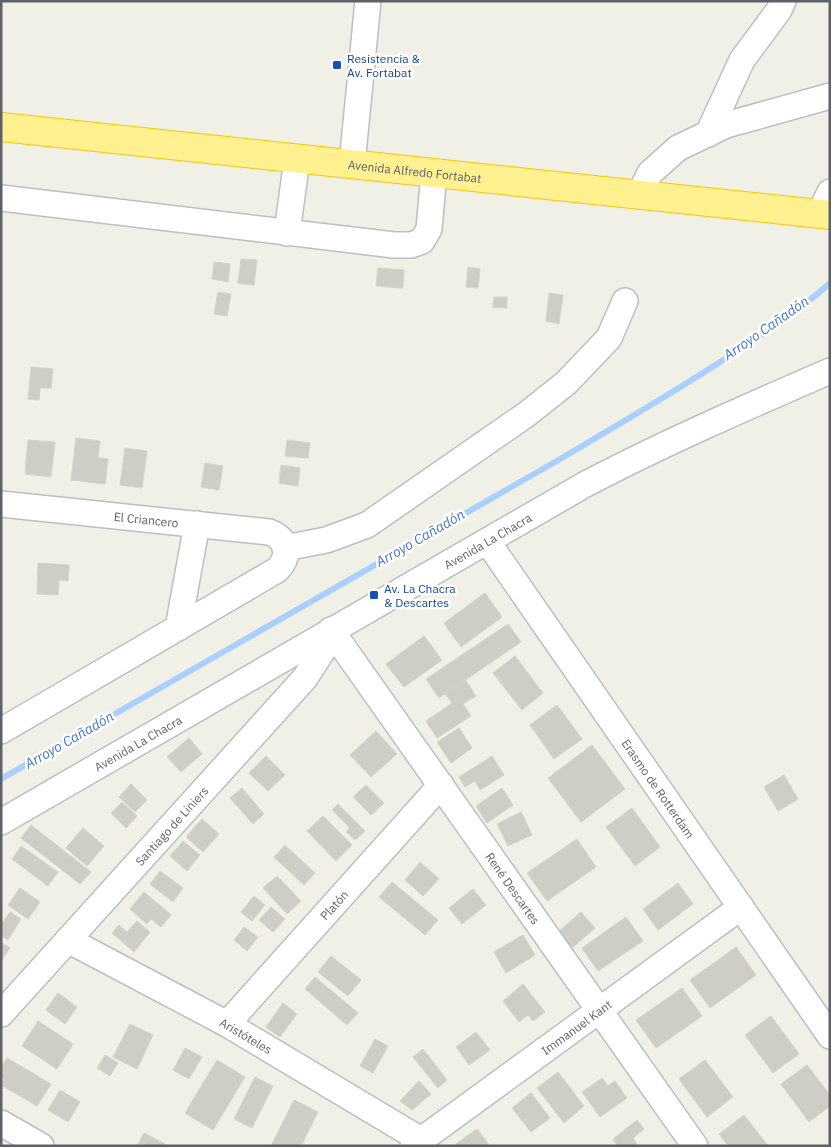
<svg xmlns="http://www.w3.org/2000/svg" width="831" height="1147" font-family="'IBM Plex Sans',sans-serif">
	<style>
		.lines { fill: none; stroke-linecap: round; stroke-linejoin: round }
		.stream { stroke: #a9d0ff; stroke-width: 6 }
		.building { fill: #cecdc6; stroke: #d7d3c4 }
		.minor-casing { stroke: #bbbec3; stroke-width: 28 }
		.highway-casing { stroke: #f8c700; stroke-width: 30 }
		.minor { stroke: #fff; stroke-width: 25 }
		.highway { stroke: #fff090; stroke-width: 28 }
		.transit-dot { fill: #1a4fb4; stroke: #fff; stroke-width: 2 }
		.labels { text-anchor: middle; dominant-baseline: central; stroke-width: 5; stroke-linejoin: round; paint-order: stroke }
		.transit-label { font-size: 12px; fill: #164399; stroke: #fff; text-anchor: start }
		.street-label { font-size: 12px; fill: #5e6168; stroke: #fff }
		.water-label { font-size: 14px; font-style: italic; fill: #4175cd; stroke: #fff }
	</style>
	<rect width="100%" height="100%" fill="#f1f0e7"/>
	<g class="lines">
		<path class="stream" d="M 1,779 L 562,458 C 619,424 676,391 731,355 C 765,332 800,310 830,283"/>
	</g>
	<g class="building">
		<polygon points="241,259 257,260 254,285 238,283"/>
		<polygon points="214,262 230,264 228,282 212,279"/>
		<polygon points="468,267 480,269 478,288 466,287"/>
		<polygon points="378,268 404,270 403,288 376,286"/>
		<polygon points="218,292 231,294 227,316 214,314"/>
		<polygon points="549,293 563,295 559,324 546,321"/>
		<polygon points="494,297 507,297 507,308 493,307"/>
		<polygon points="31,367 53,369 51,388 40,388 39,400 28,399"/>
		<polygon points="76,438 100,441 98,458 108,459 105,484 71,480"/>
		<polygon points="28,440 55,442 51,477 25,474"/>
		<polygon points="287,440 310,443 308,458 285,456"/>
		<polygon points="125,448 147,451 142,488 120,485"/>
		<polygon points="205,463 223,466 219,490 201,487"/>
		<polygon points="281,465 300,468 298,486 279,483"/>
		<polygon points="38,563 69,565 68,581 59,580 58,595 37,594"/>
		<polygon points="485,593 502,617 461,647 444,623"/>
		<polygon points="508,624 521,642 439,698 426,679"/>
		<polygon points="424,636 442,660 404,687 386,664"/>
		<polygon points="515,656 543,693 522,710 493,673"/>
		<polygon points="465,679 476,696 463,704 471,716 437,738 426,721 452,703 445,693"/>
		<polygon points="557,705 582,739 554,759 530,725"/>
		<polygon points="459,728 472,748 451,763 437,742"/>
		<polygon points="376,731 397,754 371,777 350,755"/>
		<polygon points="189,738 202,754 181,772 167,757"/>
		<polygon points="592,745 625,789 581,822 548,778"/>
		<polygon points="266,756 285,775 268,791 249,773"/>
		<polygon points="492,756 504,775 480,790 475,781 465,787 459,777"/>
		<polygon points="784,775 798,799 778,811 764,787"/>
		<polygon points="131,784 147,800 135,812 119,797"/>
		<polygon points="366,785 384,803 371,815 353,797"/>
		<polygon points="242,788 264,814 253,824 230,798"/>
		<polygon points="502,788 513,805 487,823 476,806"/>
		<polygon points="122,802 137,816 126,828 111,813"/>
		<polygon points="338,804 365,831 355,840 346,832 350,828 332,810"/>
		<polygon points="632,808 660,847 635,866 606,827"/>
		<polygon points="521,812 532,835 508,846 497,824"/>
		<polygon points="323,816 352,845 336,861 307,831"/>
		<polygon points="202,819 219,834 203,852 186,837"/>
		<polygon points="31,825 91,872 80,884 21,838"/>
		<polygon points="83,828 104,846 87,866 66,848"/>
		<polygon points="577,839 596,867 547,901 527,873"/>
		<polygon points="183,841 200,855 187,871 170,856"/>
		<polygon points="285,845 315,873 304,885 274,857"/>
		<polygon points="21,846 58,872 48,886 12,859"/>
		<polygon points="420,862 439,879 423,896 405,880"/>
		<polygon points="160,871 183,888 173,902 150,884"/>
		<polygon points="277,876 301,901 287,914 263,888"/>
		<polygon points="392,882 438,920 425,935 379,897"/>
		<polygon points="678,883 693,904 658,930 643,909"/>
		<polygon points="20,888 40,902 28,919 8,905"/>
		<polygon points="473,889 486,905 462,924 449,908"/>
		<polygon points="144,892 171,915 161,927 151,919 147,924 130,909"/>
		<polygon points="254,896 265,905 252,921 241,912"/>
		<polygon points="271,907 285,919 273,932 259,920"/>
		<polygon points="10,912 21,919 8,940 1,936 1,925"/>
		<polygon points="581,912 595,928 572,948 558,932"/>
		<polygon points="626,917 643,941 598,971 582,948"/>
		<polygon points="137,921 150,932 134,952 112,933 119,925 127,932"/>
		<polygon points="244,927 258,937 247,951 234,940"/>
		<polygon points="523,935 535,955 506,973 494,952"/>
		<polygon points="1,942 10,948 1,961"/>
		<polygon points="736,947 756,975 710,1008 690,980"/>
		<polygon points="331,956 361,980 348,996 318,972"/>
		<polygon points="315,977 358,1013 347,1025 305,989"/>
		<polygon points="523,984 545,1012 533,1021 528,1015 519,1022 503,1001"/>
		<polygon points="682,988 702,1016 656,1048 636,1020"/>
		<polygon points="58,993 77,1007 65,1024 46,1010"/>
		<polygon points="283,1003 297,1014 280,1037 266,1027"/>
		<polygon points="771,1016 799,1054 773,1073 745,1035"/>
		<polygon points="38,1021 73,1044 57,1069 22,1046"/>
		<polygon points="130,1024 153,1035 137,1069 113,1057"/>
		<polygon points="476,1032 490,1050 469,1065 456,1047"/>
		<polygon points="375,1039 388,1046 373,1073 360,1066"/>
		<polygon points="185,1048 202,1057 189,1079 173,1070"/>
		<polygon points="423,1049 447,1080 438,1088 413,1057"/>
		<polygon points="105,1055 118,1063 110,1076 97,1068"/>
		<polygon points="7,1058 51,1084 37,1106 1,1085 4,1079 1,1077 1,1067"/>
		<polygon points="217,1060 245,1077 213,1130 185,1113"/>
		<polygon points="705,1060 733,1097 707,1117 679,1079"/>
		<polygon points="807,1065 830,1095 830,1106 809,1122 781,1084"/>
		<polygon points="558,1072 584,1106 564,1123 537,1088"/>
		<polygon points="255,1077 273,1086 252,1128 234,1119"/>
		<polygon points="602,1078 608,1086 615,1081 627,1098 600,1117 582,1092"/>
		<polygon points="419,1081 431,1094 412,1110 400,1101"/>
		<polygon points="60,1090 80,1102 68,1122 48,1110"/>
		<polygon points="531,1093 550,1118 531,1132 512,1108"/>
		<polygon points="294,1100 318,1112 301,1146 271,1146"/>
		<polygon points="744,1115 768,1146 728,1146 719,1134"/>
		<polygon points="637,1120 644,1129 633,1138 638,1146 618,1146 613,1139"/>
		<polygon points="477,1129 490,1146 453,1146"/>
		<polygon points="144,1133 165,1144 164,1146 137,1146"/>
	</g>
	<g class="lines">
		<defs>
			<g id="minor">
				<polyline points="708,134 742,60 779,10 783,1"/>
				<polyline points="352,164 368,1"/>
				<polyline points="639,195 650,173 678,148 726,125 830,96"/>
				<polyline points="1,198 394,245 411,245 422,241 429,229 434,173"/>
				<polyline points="819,214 830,192"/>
				<polyline points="287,233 297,159"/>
				<path id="s1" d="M 1,504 L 269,532 C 288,539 291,556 277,570 L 1,731"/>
				<path id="s2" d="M 487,541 L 830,1036"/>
				<polyline points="285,548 326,540 367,525 527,414 566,383 609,338 625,301"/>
				<polyline points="178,628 197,524"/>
				<path id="s3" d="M 331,630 L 695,1146"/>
				<path id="s4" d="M 1,822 L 584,485 C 664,443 747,407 830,371"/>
				<path id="s5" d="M 68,940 L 227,1024 L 421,1140"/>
				<path id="s6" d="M 1,1014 L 305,678 L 323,650 L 331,630"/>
				<path id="s7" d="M 227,1024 L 441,785"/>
				<polyline points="1,1123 41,1146"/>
				<path id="s8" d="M 413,1146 L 741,907"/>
			</g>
			<g id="highway">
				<path id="s9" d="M 1,127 L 830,215"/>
			</g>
		</defs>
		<use href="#minor" class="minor-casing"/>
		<use href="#highway" class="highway-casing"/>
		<use href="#minor" class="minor"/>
		<use href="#highway" class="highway"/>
	</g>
	<g class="transit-dot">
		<rect x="332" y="60" width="10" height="10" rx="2.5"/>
		<rect x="369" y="590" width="10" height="10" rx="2.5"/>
	</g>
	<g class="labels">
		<g class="transit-label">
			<text x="347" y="58">Resistencia &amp;<tspan x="347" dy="14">Av. Fortabat</tspan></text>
			<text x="384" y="588">Av. La Chacra<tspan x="384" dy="14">&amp; Descartes</tspan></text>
		</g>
		<g class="street-label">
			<text stroke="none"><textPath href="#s9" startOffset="416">Avenida Alfredo Fortabat</textPath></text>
			<text stroke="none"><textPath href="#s1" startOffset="146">El Criancero</textPath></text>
			<text stroke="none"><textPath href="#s4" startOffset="562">Avenida La Chacra</textPath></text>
			<text stroke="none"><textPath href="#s4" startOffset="158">Avenida La Chacra</textPath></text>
			<text stroke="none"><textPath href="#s2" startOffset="301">Erasmo de Rotterdam</textPath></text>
			<text stroke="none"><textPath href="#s6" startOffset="254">Santiago de Liniers</textPath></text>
			<text stroke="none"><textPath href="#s3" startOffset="316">René Descartes</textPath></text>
			<text stroke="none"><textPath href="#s7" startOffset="160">Platón</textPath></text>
			<text stroke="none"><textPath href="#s8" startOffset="202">Immanuel Kant</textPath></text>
			<text stroke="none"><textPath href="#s5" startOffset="202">Aristóteles</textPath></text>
		</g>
		<g class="water-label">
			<text transform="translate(766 328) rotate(-35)">Arroyo Cañadón</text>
			<text transform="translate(420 538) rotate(-30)">Arroyo Cañadón</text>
			<text transform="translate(69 740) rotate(-30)">Arroyo Cañadón</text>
		</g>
	</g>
	<rect width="831" height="1147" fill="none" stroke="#5e6168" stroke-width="5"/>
</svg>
